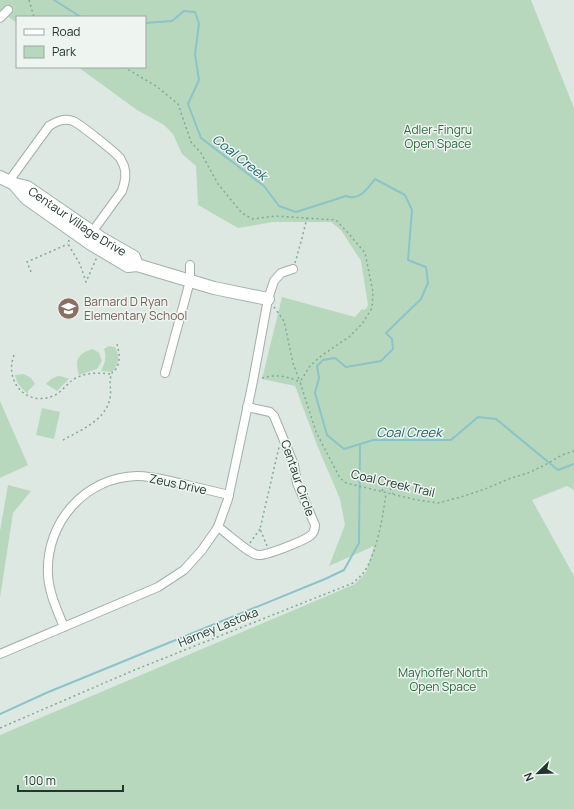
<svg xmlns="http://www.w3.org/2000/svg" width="574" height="809" font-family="Manrope,sans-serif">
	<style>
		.green { fill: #b8d8be }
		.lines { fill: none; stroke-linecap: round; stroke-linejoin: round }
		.stream { stroke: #8ac4c9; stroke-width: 2 }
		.street-casing { stroke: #a2afa9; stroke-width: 10 }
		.secondary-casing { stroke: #9eb3aa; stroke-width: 14 }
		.path { stroke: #81a999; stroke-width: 1.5; stroke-dasharray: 2 3; stroke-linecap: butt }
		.street { stroke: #fff; stroke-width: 8 }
		.secondary { stroke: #fff; stroke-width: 12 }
		.labels { text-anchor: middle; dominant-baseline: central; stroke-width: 3; stroke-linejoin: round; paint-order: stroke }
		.park-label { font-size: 12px; fill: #2f6941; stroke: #eef5f1 }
		.street-label { font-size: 12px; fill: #21362f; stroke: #eef5f1 }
		.education-label { font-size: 12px; fill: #785e54; stroke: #eef5f1; text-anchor: start }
		.water-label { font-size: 13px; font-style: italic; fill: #21656c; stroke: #eef5f1 }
	</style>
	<rect width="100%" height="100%" fill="#dee8e3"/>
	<g class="green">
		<polygon points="0,0 531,0 574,108 574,490 567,486 532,500 574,576 574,809 0,809 0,735 355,584 366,572 374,546 329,566 345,525 340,499 317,445 295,386 262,379 282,297 355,317 362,309 365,310 368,305 361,261 341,230 331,222 273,222 238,228 198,205 196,166 182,154 173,134 164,125 137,110 78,67 145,67 145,17 17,17 17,23 0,11"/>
		<path d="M 109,346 L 115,347 C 120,356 119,365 112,372 L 101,371 C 105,363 107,357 104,349 Z"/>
		<path d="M 93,349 L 99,353 L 102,361 L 97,369 L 79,375 C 74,360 78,353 93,349 Z"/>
		<path d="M 24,374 L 31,378 L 35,384 L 28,391 L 28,394 C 21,388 17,384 15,375 Z"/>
		<polygon points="58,376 64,377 69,379 57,391 46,384 51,379"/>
		<polygon points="0,401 28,465 0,478"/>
		<polygon points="42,408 60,412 54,439 36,435"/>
		<polygon points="8,485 31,491 13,513 0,598 0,531"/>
	</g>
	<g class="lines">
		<g class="stream">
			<polyline points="54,0 81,17"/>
			<path d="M 145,23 L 172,21 L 184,11 L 195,12 L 199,24 L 195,54 L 199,80 L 188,104 L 201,138 L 264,186 L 279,206 L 296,212 L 346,196 C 360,201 367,189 375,179 L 405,195 L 412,210 L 408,260 L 426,267 L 428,283 L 421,299 L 386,333 L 392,339 L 393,349 L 381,361 L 346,367 L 335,358 L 323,360 L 317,366 L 319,378 L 315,393 L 327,435 L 344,449 L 373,440 L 451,440 L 478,417 L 496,419 L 558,470 L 574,464"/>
			<polyline points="0,714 46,693 325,579 344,570 359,543 360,444"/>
		</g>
		<defs>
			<g id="street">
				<polyline points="0,18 8,10"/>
				<path d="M 9,181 L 49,126 C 57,121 64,118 73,121 C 80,124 115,152 120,158 C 121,160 123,164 124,166 C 127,175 125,183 122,191 L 90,235"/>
				<polyline points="165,373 190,281 190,265"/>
				<path d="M 218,527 C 227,533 249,554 258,555 C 266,556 303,541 310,536 C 314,533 315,530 315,525 L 297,483 L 294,465 L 274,416 L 270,412 L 247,407"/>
				<path d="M 64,627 C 57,610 49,593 48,575 C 45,523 85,477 137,476 C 152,476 165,480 179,483 C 196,487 213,491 229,495"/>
				<polyline points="0,654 158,587 184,570 202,550 218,527 228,499 253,381 268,299 274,281 281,273 293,269"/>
			</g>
			<g id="secondary">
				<path id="s1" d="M 0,177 L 14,184 L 27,187 L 101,238 L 134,257 L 137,265"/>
				<polyline points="14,184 26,198 91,244 128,266 137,265 214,288 268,299"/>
			</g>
		</defs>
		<use href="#street" class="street-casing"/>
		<use href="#secondary" class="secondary-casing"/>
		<g class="path">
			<polyline points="29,0 34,17"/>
			<polyline points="124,67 156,86 178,104 191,142 201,153 218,184 241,212 247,216 253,219 275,216 336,220 349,234 365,253 373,292 372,308 362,324 349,337 321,356 310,366 300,382 316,432 340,478 346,483 417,500 438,503 461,497 485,489 511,478 528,473 545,465 562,455 574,451"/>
			<polyline points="69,240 68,244 80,264 86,282 97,257"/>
			<polyline points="295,263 302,238 307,218"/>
			<polyline points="31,272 27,262 68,244"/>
			<polyline points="274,307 284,321 293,363 300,382"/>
			<path d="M 14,355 C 4,381 26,407 53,396 C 63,392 68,381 78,377 C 89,372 100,373 111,374"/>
			<path d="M 262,378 C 275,374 288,376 300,382"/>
			<path d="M 63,440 C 81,430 106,420 110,398 C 112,390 108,381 112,373 C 113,370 114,371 116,369 C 121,361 119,352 117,344"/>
			<path d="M 382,491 C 383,488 386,486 390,488 L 393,494"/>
			<polyline points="250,543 260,529"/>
			<polyline points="267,546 260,529 279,447"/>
			<path d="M 0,728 L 132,671 L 353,583 C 357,579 361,576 364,572 C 377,553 383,516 386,493"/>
		</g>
		<use href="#street" class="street"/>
		<use href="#secondary" class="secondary"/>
	</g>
	<defs>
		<symbol id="school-disc" viewBox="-11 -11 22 22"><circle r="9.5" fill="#8d6e63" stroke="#eef5f1"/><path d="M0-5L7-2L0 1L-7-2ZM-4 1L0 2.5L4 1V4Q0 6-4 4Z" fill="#fff"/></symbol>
	</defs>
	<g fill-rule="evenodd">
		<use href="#school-disc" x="56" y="296" width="25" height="25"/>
	</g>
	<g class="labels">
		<g class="park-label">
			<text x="438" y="129">Adler-Fingru<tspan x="438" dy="14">Open Space</tspan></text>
			<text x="443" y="672">Mayhoffer North<tspan x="443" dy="14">Open Space</tspan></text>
		</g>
		<g class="street-label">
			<text stroke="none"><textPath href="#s1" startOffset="90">Centaur Village Drive</textPath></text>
			<text transform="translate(298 478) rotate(71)">Centaur Circle</text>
			<text transform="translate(393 483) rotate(13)">Coal Creek Trail</text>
			<text transform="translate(178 484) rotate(12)">Zeus Drive</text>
			<text transform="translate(218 627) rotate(-22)">Harney Lastoka</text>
		</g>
		<g class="education-label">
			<text x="84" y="301">Barnard D Ryan<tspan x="84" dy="14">Elementary School</tspan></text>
		</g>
		<g class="water-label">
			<text transform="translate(240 157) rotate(38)">Coal Creek</text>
			<text x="409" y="432">Coal Creek</text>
		</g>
	</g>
	<rect x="16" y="16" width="130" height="52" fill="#eef5f1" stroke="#9ca9a3"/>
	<rect x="24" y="29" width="20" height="6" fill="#ffffff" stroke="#9ca9a3"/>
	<text x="52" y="36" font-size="12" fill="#21362f">Road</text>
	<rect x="24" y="46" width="20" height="12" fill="#b8d8be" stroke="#9ca9a3"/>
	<text x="52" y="56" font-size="12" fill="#21362f">Park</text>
	<g transform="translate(538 773) rotate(247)" stroke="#eef5f1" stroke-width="3" paint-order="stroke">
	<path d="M0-3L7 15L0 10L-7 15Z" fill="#21362f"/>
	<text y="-6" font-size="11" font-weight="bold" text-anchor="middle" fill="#21362f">N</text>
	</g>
	<path d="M18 785v6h105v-6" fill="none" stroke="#21362f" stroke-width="2"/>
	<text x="24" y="785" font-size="12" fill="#21362f" stroke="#eef5f1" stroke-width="3" paint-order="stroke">100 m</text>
</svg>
